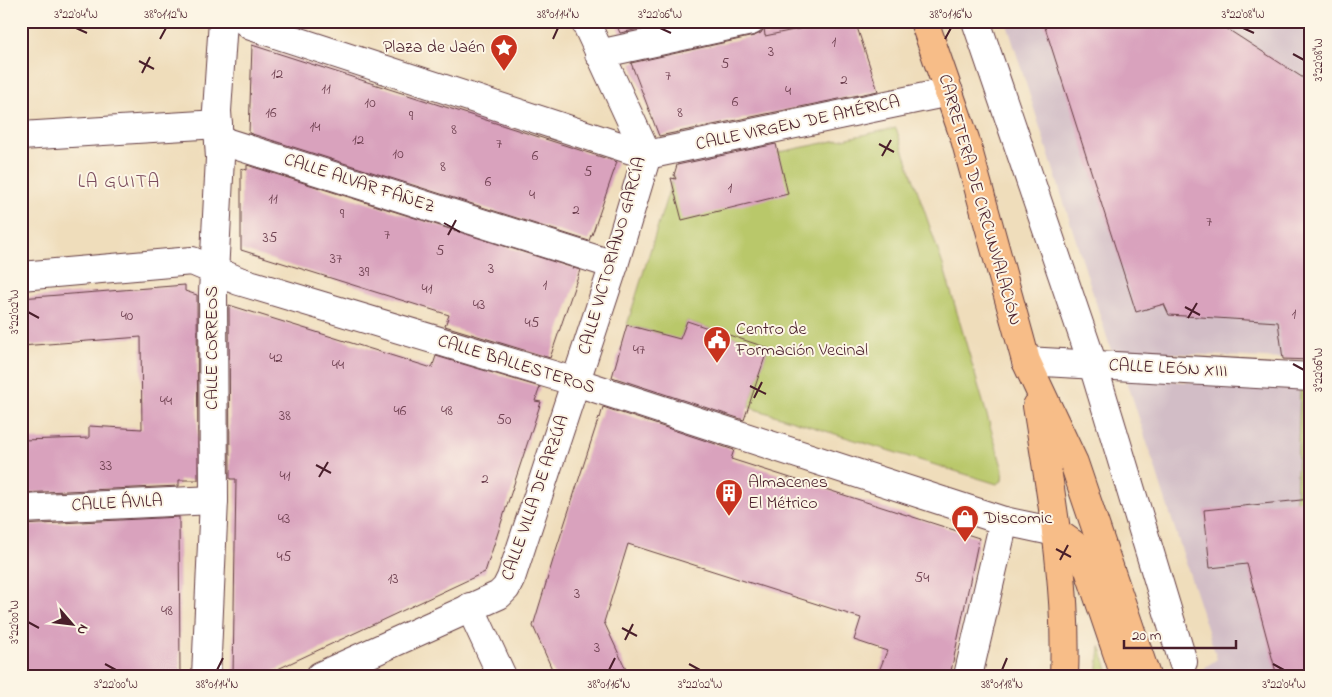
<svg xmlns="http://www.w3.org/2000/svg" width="1332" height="697" font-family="'Indie Flower',sans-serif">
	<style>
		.industrial { fill: #d2bdc6 }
		.green { fill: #b9c86b; stroke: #82744b }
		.building { fill: #d9a2bd }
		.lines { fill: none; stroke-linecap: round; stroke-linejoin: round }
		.minor-casing { stroke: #633c41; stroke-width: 30 }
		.major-casing { stroke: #633c41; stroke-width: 30 }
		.minor { stroke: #fff; stroke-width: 28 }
		.major { stroke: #f7bd88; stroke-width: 28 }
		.ticks { fill: none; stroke: #4a1f2b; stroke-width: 2 }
		.labels { text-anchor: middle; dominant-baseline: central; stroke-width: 4; stroke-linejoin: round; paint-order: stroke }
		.number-label { font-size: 15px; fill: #6e4050 }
		.poi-label { font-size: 18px; fill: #4a1f2b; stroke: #fcf5e5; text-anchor: start }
		.street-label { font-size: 18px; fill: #4a1f2b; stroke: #fcf5e5 }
		.neighbourhood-label { font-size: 19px; letter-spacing: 1px; fill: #7c4d5e; stroke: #fcf5e5 }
		.neatline { fill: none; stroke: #4a1f2b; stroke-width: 2 }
		.ticks-label { font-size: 12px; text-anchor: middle; fill: #4a1f2b }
	</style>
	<rect width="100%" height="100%" fill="#fcf5e5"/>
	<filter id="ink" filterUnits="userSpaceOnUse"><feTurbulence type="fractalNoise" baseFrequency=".02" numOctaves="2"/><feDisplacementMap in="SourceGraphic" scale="10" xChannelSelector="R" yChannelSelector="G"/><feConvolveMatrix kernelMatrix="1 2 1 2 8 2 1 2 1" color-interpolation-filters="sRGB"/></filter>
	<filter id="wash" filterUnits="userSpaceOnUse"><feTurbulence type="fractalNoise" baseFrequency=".0096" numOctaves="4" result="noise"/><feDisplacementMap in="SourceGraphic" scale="20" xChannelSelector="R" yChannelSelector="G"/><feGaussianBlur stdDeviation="1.12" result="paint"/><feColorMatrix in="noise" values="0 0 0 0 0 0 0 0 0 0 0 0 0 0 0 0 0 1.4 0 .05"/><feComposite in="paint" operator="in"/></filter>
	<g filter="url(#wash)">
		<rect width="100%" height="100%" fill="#efddbb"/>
		<g class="industrial">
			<polygon points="1006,21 1288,21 1311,36 1311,277 1278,322 1283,359 1111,350"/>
			<polygon points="1126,378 1311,390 1311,676 1192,676 1217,659"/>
		</g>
		<g class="green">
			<polygon points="896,128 944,268 1003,470 1002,481 997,484 748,407 768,348 687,321 665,381 650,376 662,334 627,325 674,174"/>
			<polygon points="1300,389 1311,390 1311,500 1296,501"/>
			<polygon points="1100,646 1110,676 1097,676"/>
		</g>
		<g id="blocks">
			<g class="building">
				<polygon points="615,21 676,21 620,33"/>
				<polygon points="837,21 855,21 878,91 659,136 631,63 754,36 761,33 764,28 765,36"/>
				<polygon points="1043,21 1215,21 1311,83 1311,360 1283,359 1278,322 1169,315 1164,304 1136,312"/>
				<polygon points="252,45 617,162 592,235 591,235 589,241 249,133"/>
				<polygon points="776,144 788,194 682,220 671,178 676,179 674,175 677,165"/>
				<polygon points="247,165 580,270 550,358 445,326 449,315 241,250 241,168 247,170"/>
				<polygon points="185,285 185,291 197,295 198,480 179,480 179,486 21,493 21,440 89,438 89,426 142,429 141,337 21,346 21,298"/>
				<polygon points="229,305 432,368 436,356 540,387 535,401 541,402 485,572 263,676 233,676 236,479 230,479"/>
				<polygon points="687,321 768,348 744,420 612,377 627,325 680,339"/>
				<polygon points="603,407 734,450 731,459 979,538 950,676 877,676 887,651 854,640 861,618 628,544 604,622 629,676 555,676 533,626 557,547 599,417 600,418"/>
				<polygon points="1311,499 1311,676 1277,676 1247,564 1210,568 1204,510"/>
				<polygon points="179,517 180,676 21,676 21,525"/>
			</g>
		</g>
	</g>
	<g filter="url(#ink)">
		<use href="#blocks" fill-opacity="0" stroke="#633c41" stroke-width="1"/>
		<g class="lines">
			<defs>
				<g id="minor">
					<polyline points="245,21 251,26 647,155"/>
					<polyline points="976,21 1093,365 1183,662"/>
					<polyline points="599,54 751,21"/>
					<polyline points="21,136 218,124"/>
					<polyline points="219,140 614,265"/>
					<polyline points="647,155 949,92"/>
					<polyline points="21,276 192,261 239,281 576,382 1004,521 1056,532"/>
					<polyline points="1026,361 1311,377"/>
					<polyline points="21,509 214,500"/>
					<polyline points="470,607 502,676"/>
					<polyline points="206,676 214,500 213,293 220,158 217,111 223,21"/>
					<polyline points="320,676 499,595 506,588 511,578 614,265 647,155 585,21"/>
					<polyline points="968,676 1004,521"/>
				</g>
				<g id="major">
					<polyline points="924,21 965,139 1026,361 1074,463 1146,676"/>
					<path d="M 1037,406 C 1051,495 1068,585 1064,676"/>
					<polyline points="1056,532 1073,544 1088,567 1125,676"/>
				</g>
			</defs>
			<use href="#minor" class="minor-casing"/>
			<use href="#major" class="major-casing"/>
			<use href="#minor" class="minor"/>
			<use href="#major" class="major"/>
		</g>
	</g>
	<path class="ticks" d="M 76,28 L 87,33M 660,28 L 671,33M 1243,28 L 1254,33M 160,39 L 166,28M 553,39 L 558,28M 945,39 L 951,28M 1293,54 L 1304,60M 139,61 L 154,69M 142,73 L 150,57M 879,144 L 894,152M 882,156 L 891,140M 444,223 L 460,232M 448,235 L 456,220M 1185,307 L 1200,315M 28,312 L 39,318M 1188,318 L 1197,303M 1293,364 L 1304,370M 750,386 L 766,394M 754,398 L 762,382M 316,465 L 331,473M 319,477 L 328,462M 1056,549 L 1071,557M 1060,560 L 1068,545M 28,622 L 39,628M 622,628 L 637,636M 625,640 L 633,624M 105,664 L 116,670M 689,664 L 700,670M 1273,664 L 1284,670M 217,670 L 223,658M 609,670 L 615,658M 1002,670 L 1007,658"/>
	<defs>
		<symbol id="sight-pin" viewBox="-11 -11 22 30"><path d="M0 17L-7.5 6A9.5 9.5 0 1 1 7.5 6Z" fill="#c8321e" stroke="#fcf5e5"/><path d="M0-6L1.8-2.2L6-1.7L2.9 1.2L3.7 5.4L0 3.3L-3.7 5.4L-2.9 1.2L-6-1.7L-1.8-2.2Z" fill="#fff"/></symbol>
		<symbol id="civic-pin" viewBox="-11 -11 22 30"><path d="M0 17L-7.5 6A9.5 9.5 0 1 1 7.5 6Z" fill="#c8321e" stroke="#fcf5e5"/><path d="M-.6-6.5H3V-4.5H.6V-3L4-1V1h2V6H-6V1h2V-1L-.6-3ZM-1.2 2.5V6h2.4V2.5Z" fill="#fff"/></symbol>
		<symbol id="building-pin" viewBox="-11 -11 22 30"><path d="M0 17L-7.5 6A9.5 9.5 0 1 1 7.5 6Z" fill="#c8321e" stroke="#fcf5e5"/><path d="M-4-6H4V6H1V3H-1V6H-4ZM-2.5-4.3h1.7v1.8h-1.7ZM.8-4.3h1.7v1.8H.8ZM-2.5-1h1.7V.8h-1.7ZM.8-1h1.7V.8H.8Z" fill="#fff"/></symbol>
		<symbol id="shop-pin" viewBox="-11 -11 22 30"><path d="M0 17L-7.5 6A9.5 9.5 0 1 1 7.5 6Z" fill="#c8321e" stroke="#fcf5e5"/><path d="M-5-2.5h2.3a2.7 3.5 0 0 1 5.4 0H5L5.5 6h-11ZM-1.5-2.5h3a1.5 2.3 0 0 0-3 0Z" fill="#fff"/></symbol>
	</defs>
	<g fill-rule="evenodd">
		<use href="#sight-pin" x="488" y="32" width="32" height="43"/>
		<use href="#civic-pin" x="701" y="324" width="32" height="43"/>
		<use href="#building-pin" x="713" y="477" width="32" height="43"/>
		<use href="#shop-pin" x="949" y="503" width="32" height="43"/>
	</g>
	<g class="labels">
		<g class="number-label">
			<text x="834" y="42">1</text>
			<text x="771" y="52">3</text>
			<text x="725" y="64">5</text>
			<text x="277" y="74">12</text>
			<text x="668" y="76">7</text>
			<text x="844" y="80">2</text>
			<text x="326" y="89">11</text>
			<text x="788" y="91">4</text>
			<text x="735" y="102">6</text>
			<text x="370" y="103">10</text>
			<text x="271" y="113">16</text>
			<text x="680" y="113">8</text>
			<text x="411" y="116">9</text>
			<text x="315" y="127">14</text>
			<text x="454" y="130">8</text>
			<text x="358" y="140">12</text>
			<text x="499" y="144">7</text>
			<text x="398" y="154">10</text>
			<text x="535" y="156">6</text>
			<text x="443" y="167">8</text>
			<text x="588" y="172">5</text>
			<text x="488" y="182">6</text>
			<text x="730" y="188">1</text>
			<text x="532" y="195">4</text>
			<text x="273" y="199">11</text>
			<text x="576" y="210">2</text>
			<text x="342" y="214">9</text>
			<text x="1209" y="222">7</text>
			<text x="387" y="235">7</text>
			<text x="270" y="238">35</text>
			<text x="440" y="251">5</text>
			<text x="336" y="259">37</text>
			<text x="491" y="269">3</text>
			<text x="364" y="272">39</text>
			<text x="545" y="285">1</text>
			<text x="427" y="289">41</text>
			<text x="479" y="305">43</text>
			<text x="1294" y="314">1</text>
			<text x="127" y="316">40</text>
			<text x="532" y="323">45</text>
			<text x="639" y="350">47</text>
			<text x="276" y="358">42</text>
			<text x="338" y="365">44</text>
			<text x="166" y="401">44</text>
			<text x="400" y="411">46</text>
			<text x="447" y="411">48</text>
			<text x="285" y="416">38</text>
			<text x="504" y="420">50</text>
			<text x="106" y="466">33</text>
			<text x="285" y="476">41</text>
			<text x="485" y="479">2</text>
			<text x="284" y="519">43</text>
			<text x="284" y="557">45</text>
			<text x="922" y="578">54</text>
			<text x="393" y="579">13</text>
			<text x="577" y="594">3</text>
			<text x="167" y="611">48</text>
			<text x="597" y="648">3</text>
		</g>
		<g class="poi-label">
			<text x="485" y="48" text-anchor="end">Plaza de Jaén</text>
			<text x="736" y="330">Centro de<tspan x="736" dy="21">Formación Vecinal</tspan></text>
			<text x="748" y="483">Almacenes<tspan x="748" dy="21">El Métrico</tspan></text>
			<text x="984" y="519">Discomic</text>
		</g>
		<g class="street-label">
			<text transform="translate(798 124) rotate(-12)">CALLE VIRGEN DE AMÉRICA</text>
			<text transform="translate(359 184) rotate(18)">CALLE ALVAR FÁÑEZ</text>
			<text transform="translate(979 200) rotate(74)">CARRETERA DE CIRCUNVALACIÓN</text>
			<text transform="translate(613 256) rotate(-74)">CALLE VICTORIANO GARCÍA</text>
			<text transform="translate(213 348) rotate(-90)">CALLE CORREOS</text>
			<text transform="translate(516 365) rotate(17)">CALLE BALLESTEROS</text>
			<text transform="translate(1168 369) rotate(3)">CALLE LEÓN XIII</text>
			<text transform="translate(536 498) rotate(-71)">CALLE VILLA DE ARZÚA</text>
			<text transform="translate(117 504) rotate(-3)">CALLE ÁVILA</text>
		</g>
		<g class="neighbourhood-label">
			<text x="119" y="182">LA GUITA</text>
		</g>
	</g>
	<rect width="1332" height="697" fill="none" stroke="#fcf5e5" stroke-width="55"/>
	<g transform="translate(72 624) rotate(118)" stroke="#fcf5e5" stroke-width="4" paint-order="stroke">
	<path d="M0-4L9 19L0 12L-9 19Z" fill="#4a1f2b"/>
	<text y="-8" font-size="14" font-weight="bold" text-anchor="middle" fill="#4a1f2b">N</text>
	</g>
	<path d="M1124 640v8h112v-8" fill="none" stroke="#4a1f2b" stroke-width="2.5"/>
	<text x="1132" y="640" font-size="15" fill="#4a1f2b" stroke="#fcf5e5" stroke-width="4" paint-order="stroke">20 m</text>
	<rect x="28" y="28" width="1276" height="642" class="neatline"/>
	<g class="ticks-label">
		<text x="76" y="18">3°22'04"W</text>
		<text x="166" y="18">38°01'12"N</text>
		<text x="558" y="18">38°01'14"N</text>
		<text x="660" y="18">3°22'06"W</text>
		<text x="951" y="18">38°01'16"N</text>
		<text x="1243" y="18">3°22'08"W</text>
		<text transform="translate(1318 60) rotate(-90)" y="4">3°22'08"W</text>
		<text transform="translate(14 312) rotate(-90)" y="4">3°22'02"W</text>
		<text transform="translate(1318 370) rotate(-90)" y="4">3°22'06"W</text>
		<text transform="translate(14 622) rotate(-90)" y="4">3°22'00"W</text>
		<text x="116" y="688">3°22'00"W</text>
		<text x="217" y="688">38°01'14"N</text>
		<text x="609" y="688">38°01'16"N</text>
		<text x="700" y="688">3°22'02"W</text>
		<text x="1002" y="688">38°01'18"N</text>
		<text x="1284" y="688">3°22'04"W</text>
	</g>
</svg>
